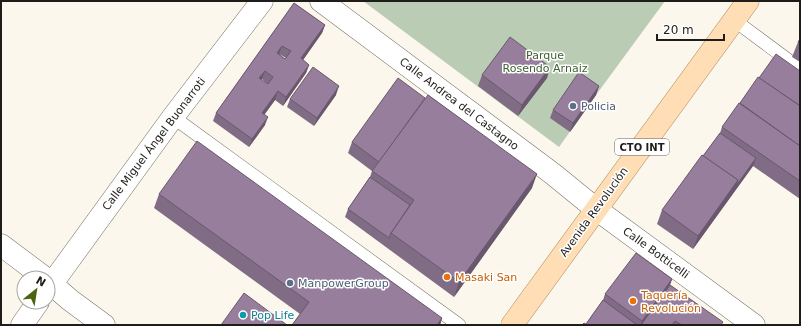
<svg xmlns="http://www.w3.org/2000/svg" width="801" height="326" font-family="'DejaVu Sans',sans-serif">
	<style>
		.green { fill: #bbccb5 }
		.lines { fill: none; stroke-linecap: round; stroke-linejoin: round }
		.lane-casing { stroke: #777269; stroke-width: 14 }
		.street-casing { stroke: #777269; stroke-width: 23 }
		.primary-casing { stroke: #b18c60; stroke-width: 23 }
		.lane { stroke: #fff; stroke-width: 13 }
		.street { stroke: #fff; stroke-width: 22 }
		.primary { stroke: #ffdeb6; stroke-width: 22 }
		.wall { fill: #816c86; fill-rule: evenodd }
		.shaded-wall { fill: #69586d }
		.building { fill: #967e9c; stroke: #69586d; fill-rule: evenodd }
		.service-dot { fill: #5c6f8a; stroke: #fff; stroke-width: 1.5 }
		.food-dot { fill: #e8710a; stroke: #fff; stroke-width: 1.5 }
		.culture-dot { fill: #0f9aa8; stroke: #fff; stroke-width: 1.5 }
		.labels { text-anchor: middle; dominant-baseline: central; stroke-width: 3; stroke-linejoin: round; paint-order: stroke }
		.shield { fill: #fff; stroke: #62615e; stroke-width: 1 }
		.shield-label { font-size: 10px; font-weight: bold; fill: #1f1d19 }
		.park-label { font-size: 11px; fill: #3e6032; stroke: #fff }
		.street-label { font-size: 11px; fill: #1f1d19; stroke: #fff }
		.service-label { font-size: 11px; fill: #4e5e75; stroke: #fff; text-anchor: start }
		.food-label { font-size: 11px; fill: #c56008; stroke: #fff; text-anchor: start }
		.culture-label { font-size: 11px; fill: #0d838f; stroke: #fff; text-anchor: start }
	</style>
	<rect width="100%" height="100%" fill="#fcf7ec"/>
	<polygon class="green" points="363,1 665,1 596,95 559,147"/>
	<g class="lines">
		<defs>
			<g id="lane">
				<polyline points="734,20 800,69"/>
				<polyline points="173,117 459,325"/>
			</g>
			<g id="street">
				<polyline points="321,1 553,174 596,209 754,325"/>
				<polyline points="1,245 45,278"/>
				<polyline points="48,281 70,300 104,325"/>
				<polyline points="48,289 173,117 262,1"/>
				<polyline points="22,325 38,302"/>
			</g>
			<polyline id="primary" points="512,325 748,1"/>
		</defs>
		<use href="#lane" class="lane-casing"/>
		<use href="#street" class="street-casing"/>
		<use href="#primary" class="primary-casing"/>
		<use href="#lane" class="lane"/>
		<use href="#street" class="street"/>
		<use href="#primary" class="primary"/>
	</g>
	<g class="wall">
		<path d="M 294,3 L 325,25 L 322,33 L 303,60 L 309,65 L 306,73 L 283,106 L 275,100 L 264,115 L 265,125 L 249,147 L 213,121 L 216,113 ZM 279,54 L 286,58 L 285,59 ZM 262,79 L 268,84 L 261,80 Z"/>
		<polygon points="800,39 800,62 792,57 798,42"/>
		<polygon points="550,67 547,78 518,116 478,86 482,75"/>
		<polygon points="800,71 800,199 753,166 693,249 657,224 662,210 703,156 720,133 722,127 759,78"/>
		<polygon points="599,86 596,95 570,132 550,118 553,110"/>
		<polygon points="336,95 314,126 287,107 290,99"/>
		<polygon points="352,142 532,188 454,297 345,217 348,209 370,177 372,171 348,153"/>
		<polygon points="159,194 442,318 440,325 292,325 300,314 154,208"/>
		<polygon points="672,279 670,285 722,325 582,325 586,324 603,300 605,294"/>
	</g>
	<g class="shaded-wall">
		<polygon points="325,25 322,33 298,67 301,58"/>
		<polygon points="282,46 279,54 274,61 277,53"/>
		<polygon points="309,65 306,73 283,106 286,97"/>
		<polygon points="550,67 547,78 518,116 522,105"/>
		<polygon points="265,71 262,79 256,87 259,78"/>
		<polygon points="339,86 336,95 314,126 317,118"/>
		<polygon points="599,86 596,95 570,132 573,123"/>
		<polygon points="278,91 275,100 259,122 262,113"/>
		<polygon points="268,117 265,125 249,147 252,139"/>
		<polygon points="756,158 753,166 693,249 698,236 738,180"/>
		<polygon points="537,174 532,188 454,297 459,282"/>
		<polygon points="672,279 667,293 644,325 641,325 642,321"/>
		<polygon points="442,318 440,325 437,325"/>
	</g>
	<g class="building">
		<path d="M 294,3 L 325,25 L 301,58 L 309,65 L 286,97 L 278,91 L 262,113 L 268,117 L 252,139 L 216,113 ZM 282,46 L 291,51 L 285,59 L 277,53 ZM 265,71 L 273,77 L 268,84 L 259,78 Z"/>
		<polygon points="510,37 550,67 522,105 482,75"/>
		<polygon points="800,39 800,44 798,42"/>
		<polygon points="776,54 800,71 800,104 799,105 759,78"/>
		<polygon points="313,67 339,86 317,118 290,99"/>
		<polygon points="579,72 599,86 573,123 553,110"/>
		<polygon points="758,77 800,106 800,146 740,103"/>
		<polygon points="398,78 425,98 379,162 352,142"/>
		<polygon points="428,95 537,174 459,282 391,233 414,200 372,171"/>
		<polygon points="739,103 800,146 800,181 722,127"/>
		<polygon points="720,133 756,158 736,186 738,180 703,156"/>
		<polygon points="197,141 442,318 437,325 292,325 309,302 159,194"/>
		<polygon points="702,155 738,180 698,236 662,210"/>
		<polygon points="370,177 410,205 391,233 389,238 348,209"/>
		<polygon points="636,253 672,279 642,321 605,294"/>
		<polygon points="670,285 723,322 721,325 682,325 675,321 672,325 641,325"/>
		<polygon points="244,293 287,325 221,325"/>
		<polygon points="603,300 637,325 587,325 586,324"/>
		<polygon points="584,323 587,325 582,325"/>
	</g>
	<g class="service-dot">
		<circle cx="573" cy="106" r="4"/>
		<circle cx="290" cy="283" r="4"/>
	</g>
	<g class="food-dot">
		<circle cx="447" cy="277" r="4"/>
		<circle cx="633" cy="301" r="4"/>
	</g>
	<circle class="culture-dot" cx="243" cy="315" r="4"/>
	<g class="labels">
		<rect class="shield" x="615" y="139" width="54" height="16" rx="3"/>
		<g class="shield-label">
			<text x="642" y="147">CTO INT</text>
		</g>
		<g class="park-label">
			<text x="545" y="55">Parque<tspan x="545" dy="13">Rosendo Arnaiz</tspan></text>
		</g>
		<g class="street-label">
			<text transform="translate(459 104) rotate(37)">Calle Andrea del Castagno</text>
			<text transform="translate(154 144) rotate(-53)">Calle Miguel Ángel Buonarroti</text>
			<text transform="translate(594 212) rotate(-54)">Avenida Revolución</text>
			<text transform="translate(656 253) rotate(36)">Calle Botticelli</text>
		</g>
		<g class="service-label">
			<text x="581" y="106">Policia</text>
			<text x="298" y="283">ManpowerGroup</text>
		</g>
		<g class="food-label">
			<text x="455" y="277">Masaki San</text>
			<text x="641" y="295">Taquería<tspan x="641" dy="13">Revolución</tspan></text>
		</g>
		<g class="culture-label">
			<text x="251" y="315">Pop Life</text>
		</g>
	</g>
	<rect width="801" height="326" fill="none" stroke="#1f1d19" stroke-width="4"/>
	<g transform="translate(36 290) rotate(30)"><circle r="19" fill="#ffffff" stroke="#a5a5a3"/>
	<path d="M0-3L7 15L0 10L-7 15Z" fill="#4c6411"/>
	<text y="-6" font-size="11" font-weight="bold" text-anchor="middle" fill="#1f1d19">N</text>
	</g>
	<path d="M657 34v6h67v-6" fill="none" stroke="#1f1d19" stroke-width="2"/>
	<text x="663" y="34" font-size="12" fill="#1f1d19" stroke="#ffffff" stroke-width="3" paint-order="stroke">20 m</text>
</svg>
